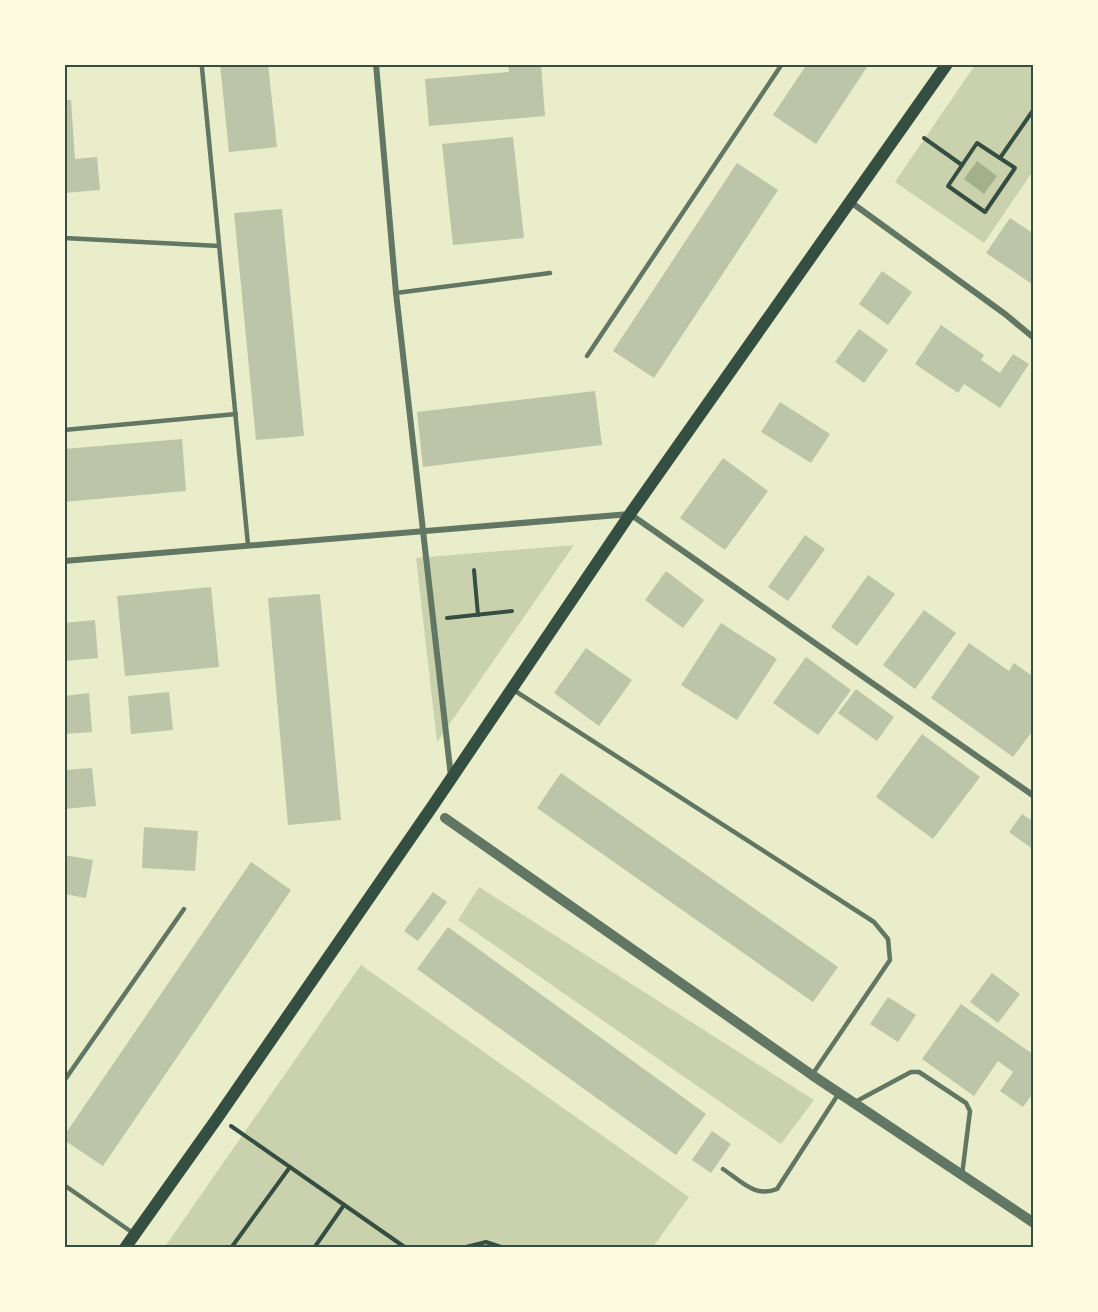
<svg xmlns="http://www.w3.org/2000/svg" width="1098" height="1312" font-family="'Source Sans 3',sans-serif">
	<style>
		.green { fill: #cad2ad }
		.water { fill: #a3b18a }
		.building { fill: #bcc5a7 }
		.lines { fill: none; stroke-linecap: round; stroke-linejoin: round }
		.path { stroke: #344e41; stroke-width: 4 }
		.service { stroke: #617663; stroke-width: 4.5 }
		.minor { stroke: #617663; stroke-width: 6 }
		.tertiary { stroke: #617663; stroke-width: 10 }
		.secondary { stroke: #344e41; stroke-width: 12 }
		.neatline { fill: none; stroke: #344e41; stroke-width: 2 }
	</style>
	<rect width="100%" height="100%" fill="#e9edc9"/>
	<g class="green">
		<polygon points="975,65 1033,65 1033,171 984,243 895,182"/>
		<polygon points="574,545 437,742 416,558"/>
		<polygon points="479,887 814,1100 781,1144 458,920"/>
		<polygon points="361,965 689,1197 653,1247 164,1248"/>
	</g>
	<polygon class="water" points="977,161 997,176 984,194 964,179"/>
	<g class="building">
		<polygon points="220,64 268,64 277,147 229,152"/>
		<polygon points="508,64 541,64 545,116 429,126 425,79 509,72"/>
		<polygon points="807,64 869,64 816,144 773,115"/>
		<polygon points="64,100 71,100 75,159 97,157 100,190 64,193"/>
		<polygon points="513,137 524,238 453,245 442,144"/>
		<polygon points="737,163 778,190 654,378 613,351"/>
		<polygon points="282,209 304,436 256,440 234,213"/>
		<polygon points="1010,218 1034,234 1032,284 986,253"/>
		<polygon points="882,271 912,292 888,325 859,304"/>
		<polygon points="941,325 984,355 981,360 1000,373 1013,354 1029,364 1000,408 964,384 958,393 915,364"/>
		<polygon points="859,329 888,350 864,383 835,362"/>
		<polygon points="595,391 602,445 423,467 417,412"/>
		<polygon points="780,402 830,434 811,463 761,432"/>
		<polygon points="182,439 186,491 64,502 64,449"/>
		<polygon points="723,458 768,491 725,550 680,518"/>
		<polygon points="805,535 825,549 788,601 768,587"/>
		<polygon points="666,571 704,600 683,628 645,600"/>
		<polygon points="868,575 895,594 857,646 831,627"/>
		<polygon points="211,587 219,667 125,676 117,596"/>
		<polygon points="320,594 341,820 288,825 268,598"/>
		<polygon points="924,610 956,633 915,689 883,665"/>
		<polygon points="95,620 98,658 64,661 64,623"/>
		<polygon points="721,623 777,659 737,720 681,685"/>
		<polygon points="969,643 1009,671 1014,663 1034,677 1034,729 1013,757 931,698"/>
		<polygon points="586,648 632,680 599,726 554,693"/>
		<polygon points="806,657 851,690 818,735 773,703"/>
		<polygon points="856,689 894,717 877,741 838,713"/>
		<polygon points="169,692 173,730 131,734 128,696"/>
		<polygon points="89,693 92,732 64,734 64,696"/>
		<polygon points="922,734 980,777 933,839 876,797"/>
		<polygon points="92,768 96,806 64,809 64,770"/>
		<polygon points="561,773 838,967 813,1002 537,808"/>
		<polygon points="1022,814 1034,822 1034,850 1009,832"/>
		<polygon points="144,827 198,831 195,871 142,868"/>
		<polygon points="64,855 93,860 86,898 64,894"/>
		<polygon points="251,862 291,890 103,1166 64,1140 64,1136"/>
		<polygon points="433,892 447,902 418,941 404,931"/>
		<polygon points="448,927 706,1114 676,1155 417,969"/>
		<polygon points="992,973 1020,994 998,1023 970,1002"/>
		<polygon points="888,997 916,1015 898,1042 870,1024"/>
		<polygon points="961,1004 1034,1055 1034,1092 1023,1107 1000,1091 1013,1072 998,1061 974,1096 922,1059"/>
		<polygon points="712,1131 731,1144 711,1173 692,1160"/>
	</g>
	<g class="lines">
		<g class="path">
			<polyline points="924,138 962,165"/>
			<polygon points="977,143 1015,168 985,212 948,186"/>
			<polyline points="1000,158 1034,109"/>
			<polyline points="474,570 478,615"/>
			<polyline points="447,618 512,611"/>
			<polyline points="231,1126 406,1248"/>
			<polyline points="231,1248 290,1167"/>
			<polyline points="314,1248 344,1205"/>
			<polyline points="462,1248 486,1242 504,1248"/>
		</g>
		<g class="service">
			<polyline points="202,68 248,545"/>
			<polyline points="64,238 219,246"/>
			<polyline points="396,293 550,273"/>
			<polyline points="587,356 782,64"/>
			<polyline points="64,430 236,414"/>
			<polyline points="512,689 874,922 888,939 890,960 812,1075"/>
			<polyline points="64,1081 184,909"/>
			<polyline points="855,1102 911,1072 919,1072 966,1103 970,1111 962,1175"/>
			<path d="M 723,1169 C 741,1181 755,1198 777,1189 L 839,1093"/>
			<polyline points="64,1185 133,1233"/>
		</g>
		<g class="minor">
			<polyline points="376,64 396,293 451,777"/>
			<polyline points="852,203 1005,314 1034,338"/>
			<polyline points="64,561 630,514 1034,796"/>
		</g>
		<polyline class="tertiary" points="445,818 812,1075 1034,1223"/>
		<polyline class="secondary" points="125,1248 218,1117 434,804 630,514 947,64"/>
	</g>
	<rect width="1098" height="1312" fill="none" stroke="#fefae0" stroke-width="132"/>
	<rect x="66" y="66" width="966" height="1180" class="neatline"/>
</svg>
